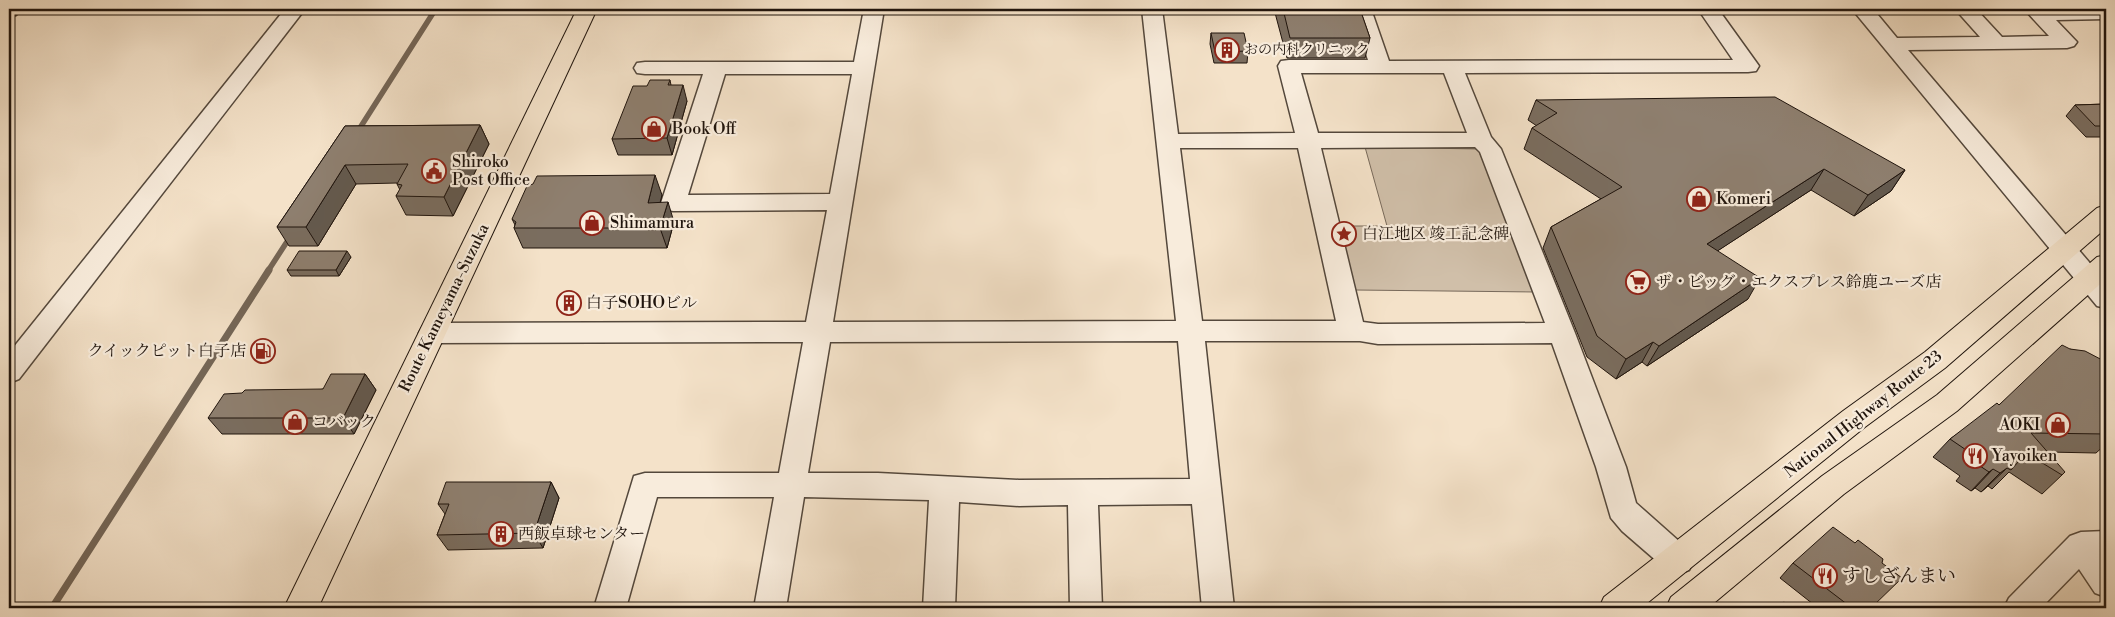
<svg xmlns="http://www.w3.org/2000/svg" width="2115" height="617" font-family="'Libre Bodoni','Noto Serif JP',serif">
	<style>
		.green { fill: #d0bfa9; stroke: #786a5b }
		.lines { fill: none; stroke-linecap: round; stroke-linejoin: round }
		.stream-far1 { stroke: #746657; stroke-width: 5.5 }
		.stream { stroke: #746657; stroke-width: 7 }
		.minor-casing { stroke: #54483c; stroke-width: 3 }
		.major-casing { stroke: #1f140d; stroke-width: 2 }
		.highway-casing { stroke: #1f140d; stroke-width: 2 }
		.minor { fill: #f8ecdc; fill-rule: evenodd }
		.major { fill: #f4e2c9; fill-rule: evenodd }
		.highway { fill: #f4e2c9; fill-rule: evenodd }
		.wall { fill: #7a6d5f; stroke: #1f140d }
		.shaded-wall { fill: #63594e; stroke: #1f140d }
		.building { fill: #8e7f6f; stroke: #1f140d }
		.labels { text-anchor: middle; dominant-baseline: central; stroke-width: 4.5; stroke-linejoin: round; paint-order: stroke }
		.far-poi-label { font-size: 14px; fill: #1f140d; stroke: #f8ecdc; text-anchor: start }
		.poi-label { font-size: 16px; fill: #1f140d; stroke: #f8ecdc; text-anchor: start }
		.street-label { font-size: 16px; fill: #1f140d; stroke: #f8ecdc }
		.near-poi-label { font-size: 19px; fill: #1f140d; stroke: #f8ecdc; text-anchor: start }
	</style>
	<rect width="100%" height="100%" fill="#f4e2c9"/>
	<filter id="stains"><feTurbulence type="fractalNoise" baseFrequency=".004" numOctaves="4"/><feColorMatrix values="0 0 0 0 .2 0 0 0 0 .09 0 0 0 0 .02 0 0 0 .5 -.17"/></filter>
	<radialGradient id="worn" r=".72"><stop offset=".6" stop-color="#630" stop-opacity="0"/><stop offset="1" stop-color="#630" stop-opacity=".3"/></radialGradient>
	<polygon class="green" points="1365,147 1478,149 1536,292 1355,290 1337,226 1387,226"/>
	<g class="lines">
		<g class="stream-far1">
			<polyline points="358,131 435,10"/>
			<polyline points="268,271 290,237"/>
		</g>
		<polyline class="stream" points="52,608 269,270"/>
		<defs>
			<g id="minor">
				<polygon points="9,9 21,9 16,15 9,17"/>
				<polygon points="285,9 305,9 19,379 9,383 9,353"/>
				<path d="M 864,9 L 884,9 L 833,322 L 1176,321 L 1142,9 L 1162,9 L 1178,134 L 1295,133 L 1278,66 L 1281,61 L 1289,60 L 1368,60 L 1351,9 L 1371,9 L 1389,61 L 1733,60 L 1698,9 L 1718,9 L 1759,66 L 1756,71 L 1748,72 L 1465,73 L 1491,137 L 1501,149 L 1575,333 L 1626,467 L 1636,503 L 1689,550 L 1694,560 L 1689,570 L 1678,574 L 1667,570 L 1622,531 L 1611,518 L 1596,467 L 1552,343 L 1378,344 L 1360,341 L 1205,341 L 1234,608 L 1202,608 L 1192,504 L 1098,505 L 1102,608 L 1070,608 L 1068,505 L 1019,506 L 959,502 L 955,608 L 923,608 L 929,500 L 804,497 L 786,608 L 754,608 L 774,497 L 657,497 L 626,608 L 594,608 L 634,476 L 645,473 L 779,473 L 803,342 L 432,343 L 423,340 L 419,333 L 423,326 L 432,323 L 806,322 L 827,210 L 673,211 L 664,209 L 661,203 L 703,74 L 645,74 L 637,73 L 634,68 L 637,63 L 645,62 L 854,62 ZM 1301,73 L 1444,73 L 1467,133 L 1318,133 ZM 725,74 L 852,74 L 830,194 L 688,195 ZM 1475,147 L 1480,152 L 1545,323 L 1378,324 L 1363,322 L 1321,148 ZM 1180,148 L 1298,148 L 1336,321 L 1202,321 ZM 1178,341 L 1190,479 L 1019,480 L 878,473 L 808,473 L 830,342 Z"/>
				<polygon points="1852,9 1873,9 1897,38 1980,37 1955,9 1976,9 2002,37 2049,36 2024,9 2106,9 2106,19 2056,20 2077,42 2074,46 2067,48 1908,50 2106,282 2106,308 2097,306"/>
				<polygon points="2106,531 2106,597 2095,593 2079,569 2041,608 2004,608 2009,598 2070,536 2081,532"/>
			</g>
			<polygon id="major" points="577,9 597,9 318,608 284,608"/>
			<g id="highway">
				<polygon points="2106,205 2106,228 1945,368 1865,427 1641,608 1599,608 1604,597 1843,411 1925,352 2097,208"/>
				<polygon points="2106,255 2106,279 1957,411 1844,494 1708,608 1666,608 1671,597 1822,476 1937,395 2097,257"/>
			</g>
		</defs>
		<use href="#minor" class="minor-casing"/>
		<use href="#major" class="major-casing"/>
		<use href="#highway" class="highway-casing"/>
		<use href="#minor" class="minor"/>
		<use href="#major" class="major"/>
		<use href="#highway" class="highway"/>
	</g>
	<g class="wall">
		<polygon points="1274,9 1360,9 1370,38 1365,58 1287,58"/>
		<polygon points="1211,33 1248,51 1247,63 1214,63 1210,44"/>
		<polygon points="670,80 671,85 687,101 672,155 618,155 612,139 647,86"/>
		<polygon points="1536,100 1905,170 1891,191 1854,216 1811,190 1717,251 1748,299 1647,366 1642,362 1616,379 1587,357 1543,248 1551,227 1601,199 1524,149 1532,128 1537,126 1528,120"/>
		<polygon points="2106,104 2106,137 2086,137 2066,116 2075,105"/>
		<polygon points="480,125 489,144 453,216 406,215 396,196 400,190 397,184 397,183 356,184 318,246 289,246 277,227 345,126"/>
		<polygon points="662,195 660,202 674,222 667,248 523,248 514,228 515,225 512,219"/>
		<polygon points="351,257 339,276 291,276 287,270"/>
		<polygon points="2070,349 2106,362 2106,444 2096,453 2047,452 2062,475 2042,494 2009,472 1992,489 1988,486 1981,492 1975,488 1971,491 1956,481 1960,476 1933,457 1950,439 1999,405"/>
		<polygon points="365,374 376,390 354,434 222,434 208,418 323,389"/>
		<polygon points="551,482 559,498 543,548 448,550 437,535 445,514 438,504"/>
		<polygon points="1793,563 1882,563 1871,608 1818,608 1780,578"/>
	</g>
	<g class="shaded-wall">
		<polygon points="683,85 687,101 672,155 667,138"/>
		<polygon points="480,125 489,144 453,216 444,197"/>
		<polygon points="345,165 356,184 318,246 306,227"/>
		<polygon points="1824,169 1811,190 1696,265 1707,244"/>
		<polygon points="1905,170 1891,191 1854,216 1868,195"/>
		<polygon points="655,175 662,195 655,223 648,203"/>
		<polygon points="668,202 674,222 667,248 660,228"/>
		<polygon points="347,251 351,257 339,276 336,270"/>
		<polygon points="1760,278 1748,299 1647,366 1659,346"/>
		<polygon points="1653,342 1642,362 1616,379 1626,359"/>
		<polygon points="365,374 376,390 354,434 343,418"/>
		<polygon points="2007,468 1988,486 1981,492 2000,473"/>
		<polygon points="1993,469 1975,488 1971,491 1989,472"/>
		<polygon points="551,482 559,498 543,548 534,533"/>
	</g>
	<g class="building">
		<polygon points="1283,9 1360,9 1370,38 1290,38"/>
		<polygon points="1211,33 1244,33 1248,51 1215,52"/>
		<polygon points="650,80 670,80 668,85 683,85 667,138 612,139 633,86 647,86"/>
		<polygon points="1775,97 1905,170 1868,195 1824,169 1707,244 1760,278 1659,346 1653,342 1626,359 1597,336 1551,227 1622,187 1532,128 1557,113 1536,100"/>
		<polygon points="2106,104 2106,126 2095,126 2075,105"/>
		<polygon points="480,125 444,197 396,196 402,185 397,184 408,164 345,165 306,227 277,227 345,126"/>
		<polygon points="655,175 648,203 668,202 660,228 514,228 516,222 512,219 527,186 533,184 537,176"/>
		<polygon points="299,251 347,251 336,270 287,270"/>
		<polygon points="2062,345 2070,349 2085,351 2106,362 2106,434 2031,433 2065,472 2062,475 2026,453 2011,470 2007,468 2000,473 1993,469 1989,472 1974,462 1978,458 1950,439 1997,403 1999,405"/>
		<polygon points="331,374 365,374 343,418 208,418 224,394 242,393 245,390 323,389"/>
		<polygon points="446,482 551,482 534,533 437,535 449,504 438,504"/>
		<polygon points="1833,527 1855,543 1858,540 1883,559 1882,563 1902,578 1871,608 1852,608 1793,563"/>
		<polygon points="1784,602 1791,608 1776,608"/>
	</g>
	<defs>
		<symbol id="building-ring" viewBox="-11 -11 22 22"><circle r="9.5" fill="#f8ecdc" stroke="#8f2418" stroke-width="1.5"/><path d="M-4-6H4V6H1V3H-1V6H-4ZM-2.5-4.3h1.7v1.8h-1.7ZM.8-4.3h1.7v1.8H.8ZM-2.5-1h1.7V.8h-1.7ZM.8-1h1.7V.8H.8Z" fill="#8f2418"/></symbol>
		<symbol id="shop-ring" viewBox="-11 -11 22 22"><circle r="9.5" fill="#f8ecdc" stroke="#8f2418" stroke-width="1.5"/><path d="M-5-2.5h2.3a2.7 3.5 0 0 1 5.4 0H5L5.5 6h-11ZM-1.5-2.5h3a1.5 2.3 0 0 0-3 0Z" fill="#8f2418"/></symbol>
		<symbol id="civic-ring" viewBox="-11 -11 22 22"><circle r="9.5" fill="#f8ecdc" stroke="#8f2418" stroke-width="1.5"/><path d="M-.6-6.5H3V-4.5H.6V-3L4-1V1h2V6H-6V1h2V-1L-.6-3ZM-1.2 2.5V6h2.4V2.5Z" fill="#8f2418"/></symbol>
		<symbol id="sight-ring" viewBox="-11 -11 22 22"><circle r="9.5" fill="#f8ecdc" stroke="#8f2418" stroke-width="1.5"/><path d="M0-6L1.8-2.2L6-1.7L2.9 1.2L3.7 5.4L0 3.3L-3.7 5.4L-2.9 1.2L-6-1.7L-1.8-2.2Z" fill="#8f2418"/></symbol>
		<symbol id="supermarket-ring" viewBox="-11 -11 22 22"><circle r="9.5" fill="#f8ecdc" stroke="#8f2418" stroke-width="1.5"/><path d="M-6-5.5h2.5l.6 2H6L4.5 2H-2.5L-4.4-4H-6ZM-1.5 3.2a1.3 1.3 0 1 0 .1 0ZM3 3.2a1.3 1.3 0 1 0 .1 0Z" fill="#8f2418"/></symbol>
		<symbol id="fuel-ring" viewBox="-11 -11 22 22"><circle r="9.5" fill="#f8ecdc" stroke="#8f2418" stroke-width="1.5"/><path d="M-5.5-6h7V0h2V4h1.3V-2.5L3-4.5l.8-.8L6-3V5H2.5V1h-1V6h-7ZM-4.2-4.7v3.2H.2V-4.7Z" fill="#8f2418"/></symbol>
		<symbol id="restaurant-ring" viewBox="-11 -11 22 22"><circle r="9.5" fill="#f8ecdc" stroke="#8f2418" stroke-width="1.5"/><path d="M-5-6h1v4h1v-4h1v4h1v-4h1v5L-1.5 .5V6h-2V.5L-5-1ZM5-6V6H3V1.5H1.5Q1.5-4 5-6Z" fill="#8f2418"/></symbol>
	</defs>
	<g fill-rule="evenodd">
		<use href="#building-ring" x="1213" y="36" width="28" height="28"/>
		<use href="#shop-ring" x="640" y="115" width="28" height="28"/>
		<use href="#civic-ring" x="420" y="157" width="28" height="28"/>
		<use href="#shop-ring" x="1685" y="185" width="28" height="28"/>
		<use href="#shop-ring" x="578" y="209" width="28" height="28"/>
		<use href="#sight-ring" x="1330" y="220" width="28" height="28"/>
		<use href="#supermarket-ring" x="1624" y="268" width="28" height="28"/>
		<use href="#building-ring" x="555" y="289" width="28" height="28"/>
		<use href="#fuel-ring" x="249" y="337" width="28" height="28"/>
		<use href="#shop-ring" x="281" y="408" width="28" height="28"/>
		<use href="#shop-ring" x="2044" y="411" width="28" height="28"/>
		<use href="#restaurant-ring" x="1961" y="442" width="28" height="28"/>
		<use href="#building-ring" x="487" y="520" width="28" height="28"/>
		<use href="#restaurant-ring" x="1811" y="562" width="28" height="28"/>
	</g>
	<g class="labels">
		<g class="far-poi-label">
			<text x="1244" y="50">おの内科クリニック</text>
		</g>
		<g class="poi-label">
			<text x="672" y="129">Book Off</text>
			<text x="452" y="162">Shiroko<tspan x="452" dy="18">Post Office</tspan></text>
			<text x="1716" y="199">Komeri</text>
			<text x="610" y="223">Shimamura</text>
			<text x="1362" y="234">白江地区 竣工記念碑</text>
			<text x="1656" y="282">ザ・ビッグ・エクスプレス鈴鹿ユーズ店</text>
			<text x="586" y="303">白子SOHOビル</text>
			<text x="246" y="351" text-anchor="end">クイックピット白子店</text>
			<text x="312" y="422">コバック</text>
			<text x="2040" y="425" text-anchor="end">AOKI</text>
			<text x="1992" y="456">Yayoiken</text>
			<text x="518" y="534">西飯卓球センター</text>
		</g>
		<g class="street-label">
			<text transform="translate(444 308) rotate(-64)">Route Kameyama-Suzuka</text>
			<text transform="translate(1863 414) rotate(-38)">National Highway Route 23</text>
		</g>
		<g class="near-poi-label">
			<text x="1842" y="576">すしざんまい</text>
		</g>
	</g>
	<rect width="2115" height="617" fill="none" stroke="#f4e2c9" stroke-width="30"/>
	<rect x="10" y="10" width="2095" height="597" fill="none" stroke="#1f140d" stroke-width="2.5"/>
	<rect x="15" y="15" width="2085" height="587" fill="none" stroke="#1f140d"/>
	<rect width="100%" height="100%" filter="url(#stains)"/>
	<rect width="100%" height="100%" fill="url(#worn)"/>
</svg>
